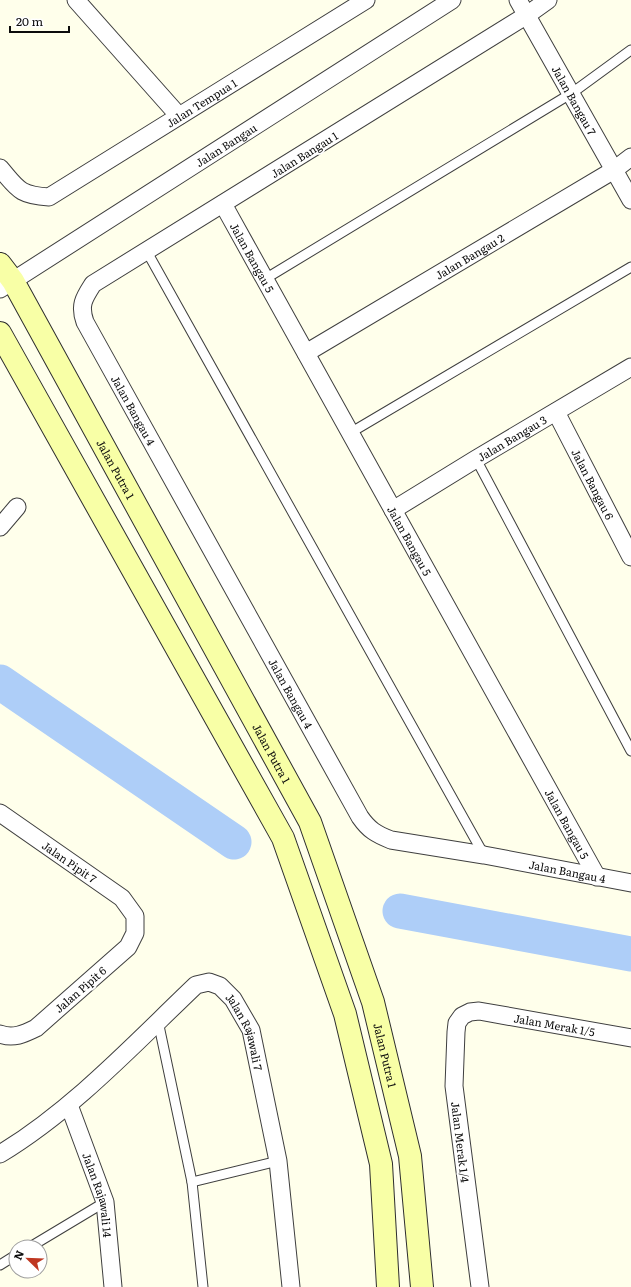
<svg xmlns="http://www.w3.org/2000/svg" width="631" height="1287" font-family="Literata,serif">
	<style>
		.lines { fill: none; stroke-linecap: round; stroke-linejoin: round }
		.river { stroke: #aecef8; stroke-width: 35 }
		.lane-casing { stroke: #3f3f3f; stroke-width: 11 }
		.street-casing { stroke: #3f3f3f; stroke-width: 19 }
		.secondary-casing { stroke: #2e2e2e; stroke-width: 24 }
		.lane { stroke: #fff; stroke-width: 9 }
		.street { stroke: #fff; stroke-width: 17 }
		.secondary { stroke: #f8ffa6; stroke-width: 22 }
		.labels { text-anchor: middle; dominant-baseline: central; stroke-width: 4; stroke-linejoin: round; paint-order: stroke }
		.street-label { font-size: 11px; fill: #0c0c0c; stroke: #fff }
	</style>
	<rect width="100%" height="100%" fill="#ffffeb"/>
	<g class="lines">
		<g class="river">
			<polyline points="0,682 234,842"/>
			<polyline points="400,911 631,954"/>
		</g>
		<defs>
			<g id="lane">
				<polyline points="146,250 484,855"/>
				<polyline points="265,279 572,93 631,50"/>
				<polyline points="350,433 631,267"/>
				<polyline points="476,459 631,751"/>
				<polyline points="158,1021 192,1182 203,1287"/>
				<polyline points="192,1182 278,1161"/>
				<polyline points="30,1247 105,1202"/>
				<polyline points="0,1265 16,1255"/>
			</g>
			<g id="street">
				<polyline points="76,0 179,116"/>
				<path id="s1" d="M 518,0 L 631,200"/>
				<path id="s2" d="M 548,0 L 527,15 L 93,284 C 84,298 79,305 85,322 L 360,817 C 369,830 376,834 391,840 L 484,855 L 631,883"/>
				<path id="s3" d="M 0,168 C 18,189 19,195 49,197 L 366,0"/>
				<path id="s4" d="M 223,204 L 597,877"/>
				<path id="s5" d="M 0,289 L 452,0"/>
				<path id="s6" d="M 306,353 L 614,170 L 631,157"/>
				<path id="s7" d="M 556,412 L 631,557"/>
				<path id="s8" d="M 393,510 L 476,459 L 631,367"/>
				<polyline points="0,527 17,507"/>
				<path id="s9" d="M 0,813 L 122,898 L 135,916 L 135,933 L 128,947 L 36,1028 C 24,1034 13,1039 0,1034"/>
				<path id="s10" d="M 69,1105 L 105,1202 L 113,1287"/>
				<path id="s11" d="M 0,1154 C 74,1109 134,1044 196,985 L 209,982 L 220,986 L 233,999 L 251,1030 L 278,1161 L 291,1287"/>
				<path id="s12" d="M 480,1287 L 454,1086 L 456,1032 L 457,1023 L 462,1016 L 470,1012 L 479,1011 L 631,1038"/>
			</g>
			<g id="secondary">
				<path id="s13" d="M 0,264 L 13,281 L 310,822 L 373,1002 L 410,1156 L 422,1287"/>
				<polyline points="0,333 283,838 345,1014 381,1164 388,1287"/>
			</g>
		</defs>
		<use href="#lane" class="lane-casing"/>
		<use href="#street" class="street-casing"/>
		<use href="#secondary" class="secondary-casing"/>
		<use href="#lane" class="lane"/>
		<use href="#street" class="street"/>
		<use href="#secondary" class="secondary"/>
	</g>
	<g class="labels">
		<g class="street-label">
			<text stroke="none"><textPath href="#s1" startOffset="115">Jalan Bangau 7</textPath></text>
			<text stroke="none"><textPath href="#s3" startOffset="239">Jalan Tempua 1</textPath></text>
			<text stroke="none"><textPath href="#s5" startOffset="268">Jalan Bangau</textPath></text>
			<text transform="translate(304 154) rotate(-32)">Jalan Bangau 1</text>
			<text stroke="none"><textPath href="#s6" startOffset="190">Jalan Bangau 2</textPath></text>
			<text stroke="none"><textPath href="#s4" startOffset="61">Jalan Bangau 5</textPath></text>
			<text stroke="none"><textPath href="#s2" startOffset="678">Jalan Bangau 4</textPath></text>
			<text stroke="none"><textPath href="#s8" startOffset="139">Jalan Bangau 3</textPath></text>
			<text stroke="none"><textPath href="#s13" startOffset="236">Jalan Putra 1</textPath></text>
			<text stroke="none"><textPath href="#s7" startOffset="81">Jalan Bangau 6</textPath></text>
			<text stroke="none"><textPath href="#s4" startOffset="385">Jalan Bangau 5</textPath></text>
			<text stroke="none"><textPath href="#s2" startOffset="1002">Jalan Bangau 4</textPath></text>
			<text stroke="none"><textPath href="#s13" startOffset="560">Jalan Putra 1</textPath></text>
			<text stroke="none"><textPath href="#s4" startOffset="709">Jalan Bangau 5</textPath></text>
			<text stroke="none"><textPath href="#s9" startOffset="85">Jalan Pipit 7</textPath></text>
			<text stroke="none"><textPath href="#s2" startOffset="1362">Jalan Bangau 4</textPath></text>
			<text transform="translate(80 989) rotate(-41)">Jalan Pipit 6</text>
			<text stroke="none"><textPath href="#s12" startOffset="369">Jalan Merak 1/5</textPath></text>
			<text stroke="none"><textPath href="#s11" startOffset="338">Jalan Rajawali 7</textPath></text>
			<text stroke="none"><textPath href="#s13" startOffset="884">Jalan Putra 1</textPath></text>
			<text transform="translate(461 1142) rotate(83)">Jalan Merak 1/4</text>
			<text stroke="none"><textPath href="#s10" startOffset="95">Jalan Rajawali 14</textPath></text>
		</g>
	</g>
	<g transform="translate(28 1259) rotate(293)"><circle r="19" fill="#ffffff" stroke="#9e9e9e"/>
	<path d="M0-3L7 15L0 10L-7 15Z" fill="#bf3721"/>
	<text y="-6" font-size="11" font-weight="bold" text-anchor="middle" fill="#0c0c0c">N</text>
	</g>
	<path d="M10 26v6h59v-6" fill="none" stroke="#0c0c0c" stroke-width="2"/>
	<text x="16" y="26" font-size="12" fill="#0c0c0c" stroke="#ffffff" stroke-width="3" paint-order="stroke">20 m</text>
</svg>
